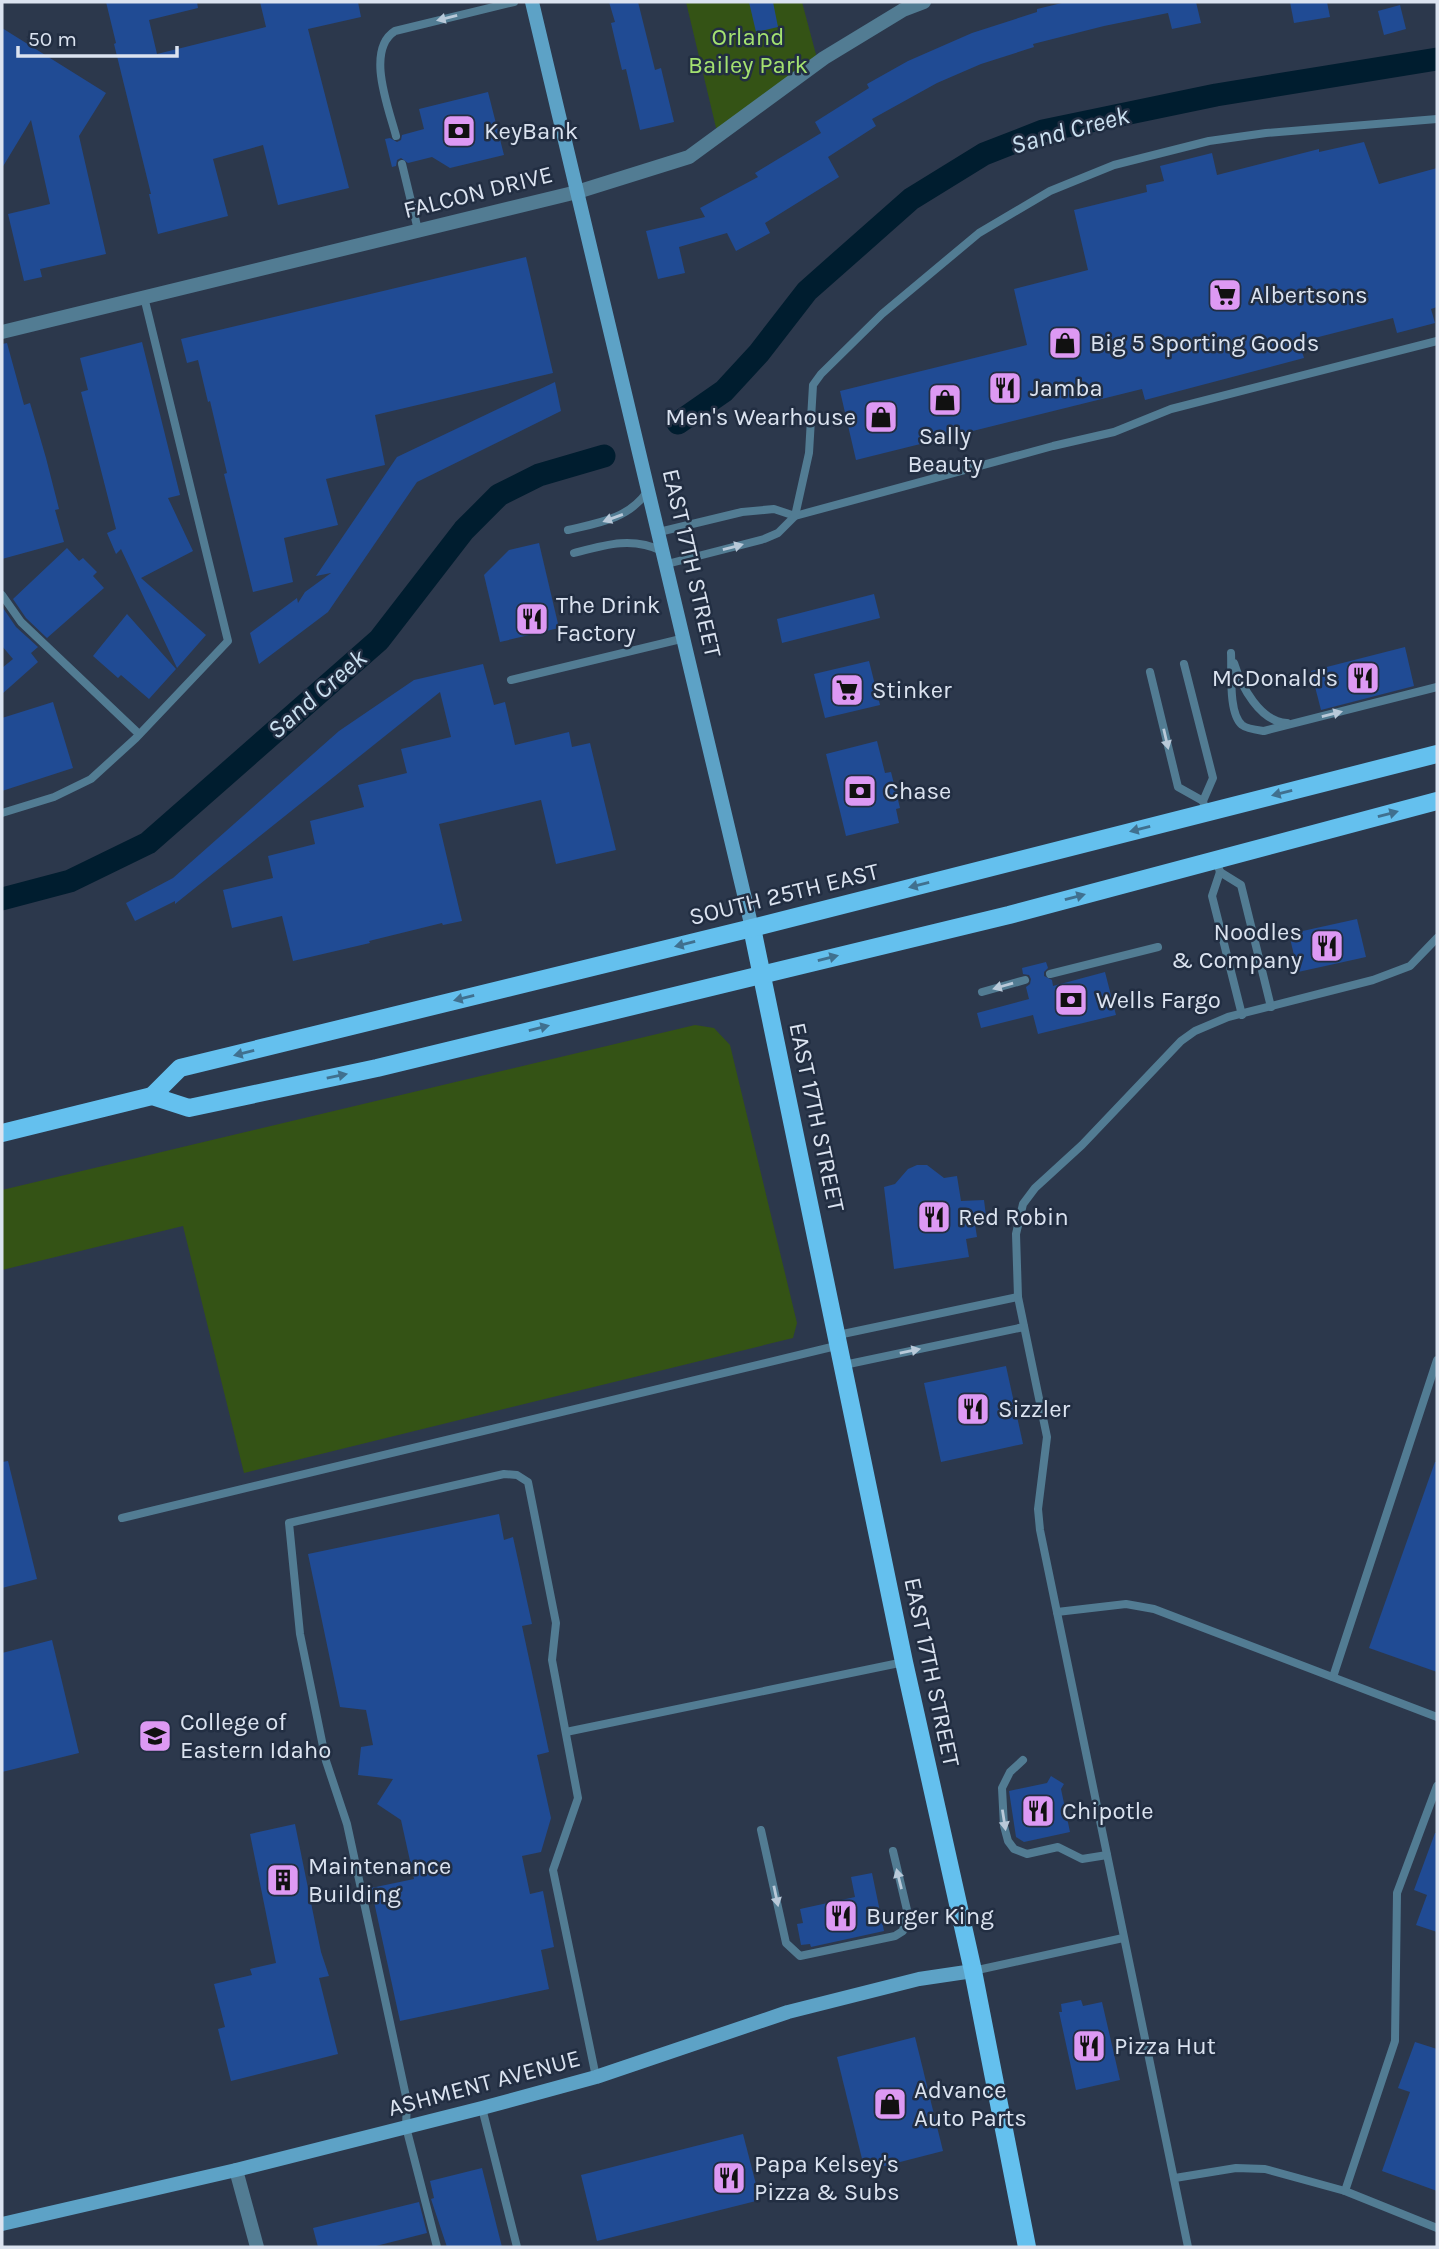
<svg xmlns="http://www.w3.org/2000/svg" width="1439" height="2249" font-family="Karla,sans-serif">
	<style>
		.green { fill: #345315 }
		.lines { fill: none; stroke-linecap: round; stroke-linejoin: round }
		.canal { stroke: #001d2f; stroke-width: 23 }
		.building { fill: #204b94 }
		.lane { stroke: #527c93; stroke-width: 8 }
		.street { stroke: #527c93; stroke-width: 14 }
		.secondary { stroke: #5da2c6; stroke-width: 14 }
		.primary { stroke: #64c0ee; stroke-width: 18 }
		.oneway { fill: #b9c9d9 }
		.oneway2 { fill: #40708f }
		.labels { text-anchor: middle; dominant-baseline: central; stroke-width: 5; stroke-linejoin: round; paint-order: stroke }
		.park-label { font-size: 24px; fill: #a4e270; stroke: #222e42 }
		.poi-label { font-size: 24px; fill: #dbe3f0; stroke: #222e42; text-anchor: start }
		.street-label { font-size: 24px; fill: #dbe3f0; stroke: #222e42 }
		.water-label { font-size: 26px; font-style: italic; fill: #cbe1f1; stroke: #222e42 }
	</style>
	<rect width="100%" height="100%" fill="#2c384c"/>
	<g class="green">
		<polygon points="686,2 802,2 818,62 718,136"/>
		<polygon points="695,1025 714,1028 730,1045 797,1323 793,1338 244,1473 183,1226 2,1270 2,1190"/>
	</g>
	<g class="lines">
		<g class="canal">
			<polyline points="678,423 724,391 759,353 807,291 911,199 984,154 1043,131 1216,95 1437,59"/>
			<polyline points="2,899 70,881 148,843 379,640 464,530 499,495 539,475 604,456"/>
		</g>
	</g>
	<g class="building">
		<polygon points="106,2 197,2 198,8 149,20 157,54 266,27 260,2 358,2 361,17 308,29 349,188 278,205 263,145 213,159 228,216 158,234 149,194 151,194 114,44 116,43"/>
		<polygon points="609,2 638,2 655,70 661,68 674,122 640,130 626,69 622,70 611,23 615,22"/>
		<polygon points="749,2 773,2 778,27 756,32"/>
		<polygon points="1066,2 1196,2 1201,23 1172,29 1168,13 1104,26 1033,44 1034,47 981,64 937,83 872,119 876,126 828,157 839,177 765,223 770,233 736,251 727,233 679,247 685,273 658,279 646,231 705,217 700,208 758,177 755,173 821,133 815,122 869,88 867,84 908,61 972,33 1037,12 1037,9"/>
		<polygon points="1290,2 1327,2 1330,17 1294,23"/>
		<polygon points="1400,5 1406,29 1384,35 1378,11"/>
		<polygon points="2,28 106,93 79,136 106,254 40,269 42,277 24,281 8,214 50,204 31,120 2,168"/>
		<polygon points="488,92 504,155 450,168 432,157 408,163 401,158 397,160 396,166 392,167 385,139 390,138 397,142 401,140 402,135 424,129 419,109"/>
		<polygon points="1364,142 1379,184 1437,168 1437,307 1431,309 1435,323 1397,333 1393,318 1299,342 1304,358 1145,400 1142,389 856,460 840,391 1027,345 1014,289 1088,270 1074,210 1147,192 1146,185 1164,181 1160,166 1212,153 1217,175 1319,149 1319,152"/>
		<polygon points="526,257 553,373 375,415 385,465 326,479 338,525 284,538 293,582 253,592 224,474 227,473 210,401 208,402 198,360 187,363 181,339"/>
		<polygon points="142,342 180,495 168,498 193,551 141,578 206,635 177,668 121,549 116,554 107,533 116,529 81,392 88,390 80,358"/>
		<polygon points="7,343 24,405 30,403 46,458 59,509 55,510 64,542 2,559 2,344"/>
		<polygon points="555,382 561,411 417,482 328,612 259,664 250,633 297,598 298,603 305,592 331,573 316,576 397,457"/>
		<polygon points="539,543 559,628 500,642 484,575 509,550"/>
		<polygon points="67,548 79,561 83,558 97,572 93,576 104,588 47,638 26,618 13,599"/>
		<polygon points="874,594 880,618 782,643 777,619"/>
		<polygon points="3,608 16,627 38,647 31,653 38,662 2,694 2,668 13,659 2,646"/>
		<polygon points="127,614 176,669 149,699 121,675 118,678 93,656"/>
		<polygon points="1405,647 1414,686 1321,710 1311,671"/>
		<polygon points="869,661 880,705 825,718 814,674"/>
		<polygon points="483,664 494,705 505,702 515,745 569,732 572,747 590,743 616,850 556,864 541,800 439,824 462,921 443,925 442,923 369,941 370,943 293,961 282,916 232,928 223,890 273,878 268,856 315,844 310,821 364,807 358,785 407,773 401,749 451,737 440,692 175,904 175,901 135,921 126,903 173,878 339,731 414,680"/>
		<polygon points="53,702 73,768 2,791 2,718"/>
		<polygon points="877,741 885,773 891,772 900,808 896,809 899,823 846,836 826,754"/>
		<polygon points="1357,919 1366,957 1298,972 1289,934"/>
		<polygon points="1046,962 1048,968 1044,972 1044,976 1052,980 1053,986 1105,972 1116,1015 1038,1034 1033,1015 981,1028 977,1013 1029,999 1026,987 1030,984 1031,979 1029,975 1023,974 1022,968"/>
		<polygon points="917,1165 927,1165 944,1178 957,1176 961,1201 984,1200 986,1216 974,1218 977,1237 966,1239 969,1257 894,1269 884,1187 895,1184 908,1169"/>
		<polygon points="1006,1366 1023,1444 941,1462 924,1383"/>
		<polygon points="8,1461 37,1579 2,1588 2,1462"/>
		<polygon points="1435,1462 1437,1462 1437,1672 1369,1648"/>
		<polygon points="499,1514 504,1540 513,1537 532,1624 522,1626 549,1752 537,1755 551,1818 541,1852 522,1856 530,1894 543,1891 554,1947 541,1950 549,1989 400,2021 371,1888 414,1879 401,1820 377,1804 393,1779 358,1775 361,1747 373,1745 366,1710 340,1707 308,1554"/>
		<polygon points="52,1640 79,1753 2,1772 2,1653"/>
		<polygon points="1051,1776 1064,1784 1061,1789 1070,1832 1024,1842 1016,1837 1009,1791 1047,1783"/>
		<polygon points="295,1824 321,1952 329,1976 319,1978 338,2054 231,2081 218,2029 225,2027 214,1984 252,1975 250,1969 276,1963 250,1834"/>
		<polygon points="1435,1833 1437,1833 1437,1932 1416,1925 1427,1895 1414,1890"/>
		<polygon points="872,1873 884,1931 811,1947 810,1944 801,1945 797,1924 803,1923 800,1909 855,1897 851,1877"/>
		<polygon points="1081,2000 1083,2006 1102,2002 1120,2080 1076,2090 1059,2012 1062,2012 1061,2004"/>
		<polygon points="915,2037 943,2151 865,2171 837,2057"/>
		<polygon points="1415,2042 1437,2049 1437,2191 1382,2171 1410,2092 1398,2088"/>
		<polygon points="743,2134 760,2200 597,2241 581,2175"/>
		<polygon points="482,2168 502,2247 447,2247 431,2199 434,2198 430,2181"/>
		<polygon points="419,2202 427,2233 372,2247 318,2247 313,2228"/>
	</g>
	<g class="lines">
		<g class="lane">
			<path d="M 396,136 C 389,109 365,50 395,31 L 514,2"/>
			<polyline points="402,164 418,230"/>
			<path d="M 568,530 C 598,523 628,519 647,492"/>
			<polyline points="659,532 742,512 774,509 795,516 1053,446 1114,432 1171,409 1437,341"/>
			<path d="M 574,553 C 604,545 632,536 662,551"/>
			<polyline points="667,564 764,539 778,533 795,516 809,453 813,385 821,374 882,314 979,233 1050,191 1114,165 1209,141 1266,133 1437,119"/>
			<polyline points="2,595 21,622 139,734"/>
			<path d="M 1231,653 C 1232,671 1228,713 1242,725 C 1247,729 1257,730 1264,731 L 1437,687"/>
			<path d="M 1234,663 C 1241,686 1260,722 1287,723"/>
			<polyline points="1184,664 1213,778 1203,801 1206,812"/>
			<polyline points="1150,672 1178,787 1203,801"/>
			<polyline points="511,680 685,638"/>
			<polyline points="2,813 54,797 91,779 136,738 228,641 144,297"/>
			<polyline points="1216,859 1220,872 1212,896 1242,1015"/>
			<polyline points="1220,872 1241,885 1271,1007"/>
			<polyline points="1050,974 1158,947"/>
			<polyline points="982,992 1025,980"/>
			<polyline points="838,1335 1018,1297"/>
			<polyline points="844,1365 1024,1327"/>
			<polyline points="122,1518 840,1345"/>
			<polyline points="1057,1612 1126,1604 1154,1609 1437,1717"/>
			<polyline points="1333,1677 1437,1360"/>
			<polyline points="566,1732 904,1662"/>
			<polyline points="1023,1760 1010,1772 1002,1788 1004,1826 1008,1841 1014,1849 1027,1854 1058,1847 1082,1859 1107,1855"/>
			<polyline points="761,1830 786,1943 800,1956 895,1936 903,1931 907,1910 893,1851"/>
			<polyline points="973,1971 1123,1938"/>
			<polyline points="482,2108 517,2247"/>
			<polyline points="1175,2178 1236,2168 1265,2169 1345,2191 1437,2228"/>
			<polyline points="1345,2191 1395,2041 1397,1893 1437,1786"/>
			<polyline points="437,2247 406,2127 407,2101 347,1824 326,1761 300,1634 289,1523 504,1474 517,1475 528,1482 556,1623 552,1660 578,1798 553,1870 596,2077"/>
			<polyline points="1188,2247 1040,1530 1038,1509 1047,1437 1018,1297 1016,1234 1023,1204 1035,1188 1082,1145 1181,1041 1195,1031 1228,1017 1373,980 1410,966 1437,938"/>
		</g>
		<g class="street">
			<polyline points="2,332 577,192 689,157 824,58 903,10 924,2"/>
			<polyline points="236,2170 257,2247"/>
		</g>
		<g class="secondary">
			<polyline points="532,2 752,928"/>
			<polyline points="2,2224 236,2170 482,2108 596,2077 788,2012 919,1979 973,1971"/>
		</g>
		<g class="primary">
			<polyline points="752,928 904,1662 973,1971 1027,2247"/>
			<polyline points="152,1096 180,1068 752,928 1437,754"/>
			<polyline points="2,1133 152,1096 189,1108 377,1068 1009,915 1437,801"/>
		</g>
	</g>
	<defs><path id="oneway-solid" d="M-6-.8H1V-3.2L6.5 0L1 3.2V.8H-6Z" transform="scale(1.75)"/></defs>
	<g class="oneway">
		<use href="#oneway-solid" transform="translate(447 18) rotate(166)"/>
		<use href="#oneway-solid" transform="translate(613 518) rotate(160)"/>
		<use href="#oneway-solid" transform="translate(733 547) rotate(-15)"/>
		<use href="#oneway-solid" transform="translate(1332 714) rotate(-14)"/>
		<use href="#oneway-solid" transform="translate(1166 739) rotate(77)"/>
		<use href="#oneway-solid" transform="translate(1003 986) rotate(164)"/>
		<use href="#oneway-solid" transform="translate(910 1351) rotate(-12)"/>
		<use href="#oneway-solid" transform="translate(1004 1820) rotate(81)"/>
		<use href="#oneway-solid" transform="translate(899 1879) rotate(-104)"/>
		<use href="#oneway-solid" transform="translate(776 1896) rotate(78)"/>
	</g>
	<g class="oneway2">
		<use href="#oneway-solid" transform="translate(1282 793) rotate(166)"/>
		<use href="#oneway-solid" transform="translate(1388 814) rotate(-15)"/>
		<use href="#oneway-solid" transform="translate(1140 829) rotate(166)"/>
		<use href="#oneway-solid" transform="translate(919 885) rotate(166)"/>
		<use href="#oneway-solid" transform="translate(1075 897) rotate(-15)"/>
		<use href="#oneway-solid" transform="translate(685 944) rotate(166)"/>
		<use href="#oneway-solid" transform="translate(828 958) rotate(-14)"/>
		<use href="#oneway-solid" transform="translate(464 998) rotate(166)"/>
		<use href="#oneway-solid" transform="translate(539 1028) rotate(-14)"/>
		<use href="#oneway-solid" transform="translate(244 1053) rotate(166)"/>
		<use href="#oneway-solid" transform="translate(337 1076) rotate(-12)"/>
	</g>
	<defs>
		<symbol id="bank-square" viewBox="-11 -11 22 22"><rect x="-9" y="-9" width="18" height="18" rx="4" fill="#dd99f3" stroke="#222e42"/><path d="M-6-4H6V4H-6ZM0-2.3a2.3 2.3 0 1 0 0 4.6a2.3 2.3 0 1 0 0-4.6Z" fill="#111"/></symbol>
		<symbol id="supermarket-square" viewBox="-11 -11 22 22"><rect x="-9" y="-9" width="18" height="18" rx="4" fill="#dd99f3" stroke="#222e42"/><path d="M-6-5.5h2.5l.6 2H6L4.5 2H-2.5L-4.4-4H-6ZM-1.5 3.2a1.3 1.3 0 1 0 .1 0ZM3 3.2a1.3 1.3 0 1 0 .1 0Z" fill="#111"/></symbol>
		<symbol id="shop-square" viewBox="-11 -11 22 22"><rect x="-9" y="-9" width="18" height="18" rx="4" fill="#dd99f3" stroke="#222e42"/><path d="M-5-2.5h2.3a2.7 3.5 0 0 1 5.4 0H5L5.5 6h-11ZM-1.5-2.5h3a1.5 2.3 0 0 0-3 0Z" fill="#111"/></symbol>
		<symbol id="restaurant-square" viewBox="-11 -11 22 22"><rect x="-9" y="-9" width="18" height="18" rx="4" fill="#dd99f3" stroke="#222e42"/><path d="M-5-6h1v4h1v-4h1v4h1v-4h1v5L-1.5 .5V6h-2V.5L-5-1ZM5-6V6H3V1.5H1.5Q1.5-4 5-6Z" fill="#111"/></symbol>
		<symbol id="university-square" viewBox="-11 -11 22 22"><rect x="-9" y="-9" width="18" height="18" rx="4" fill="#dd99f3" stroke="#222e42"/><path d="M0-5L7-2L0 1L-7-2ZM-4 1L0 2.5L4 1V4Q0 6-4 4Z" fill="#111"/></symbol>
		<symbol id="building-square" viewBox="-11 -11 22 22"><rect x="-9" y="-9" width="18" height="18" rx="4" fill="#dd99f3" stroke="#222e42"/><path d="M-4-6H4V6H1V3H-1V6H-4ZM-2.5-4.3h1.7v1.8h-1.7ZM.8-4.3h1.7v1.8H.8ZM-2.5-1h1.7V.8h-1.7ZM.8-1h1.7V.8H.8Z" fill="#111"/></symbol>
	</defs>
	<g fill-rule="evenodd">
		<use href="#bank-square" x="440" y="112" width="38" height="38"/>
		<use href="#supermarket-square" x="1206" y="276" width="38" height="38"/>
		<use href="#shop-square" x="1046" y="324" width="38" height="38"/>
		<use href="#restaurant-square" x="986" y="369" width="38" height="38"/>
		<use href="#shop-square" x="926" y="381" width="38" height="38"/>
		<use href="#shop-square" x="862" y="398" width="38" height="38"/>
		<use href="#restaurant-square" x="513" y="600" width="38" height="38"/>
		<use href="#restaurant-square" x="1344" y="659" width="38" height="38"/>
		<use href="#supermarket-square" x="828" y="671" width="38" height="38"/>
		<use href="#bank-square" x="841" y="772" width="38" height="38"/>
		<use href="#restaurant-square" x="1308" y="927" width="38" height="38"/>
		<use href="#bank-square" x="1052" y="981" width="38" height="38"/>
		<use href="#restaurant-square" x="915" y="1198" width="38" height="38"/>
		<use href="#restaurant-square" x="954" y="1390" width="38" height="38"/>
		<use href="#university-square" x="136" y="1717" width="38" height="38"/>
		<use href="#restaurant-square" x="1019" y="1792" width="38" height="38"/>
		<use href="#building-square" x="264" y="1861" width="38" height="38"/>
		<use href="#restaurant-square" x="822" y="1897" width="38" height="38"/>
		<use href="#restaurant-square" x="1070" y="2027" width="38" height="38"/>
		<use href="#shop-square" x="871" y="2085" width="38" height="38"/>
		<use href="#restaurant-square" x="710" y="2159" width="38" height="38"/>
	</g>
	<g class="labels">
		<g class="park-label">
			<text x="748" y="37">Orland<tspan x="748" dy="28">Bailey Park</tspan></text>
		</g>
		<g class="poi-label">
			<text x="484" y="131">KeyBank</text>
			<text x="1250" y="295">Albertsons</text>
			<text x="1090" y="343">Big 5 Sporting Goods</text>
			<text x="1030" y="388">Jamba</text>
			<text x="856" y="417" text-anchor="end">Men's Wearhouse</text>
			<text x="945" y="436" text-anchor="middle">Sally<tspan x="945" dy="28">Beauty</tspan></text>
			<text x="556" y="605">The Drink<tspan x="556" dy="28">Factory</tspan></text>
			<text x="1338" y="678" text-anchor="end">McDonald's</text>
			<text x="872" y="690">Stinker</text>
			<text x="884" y="791">Chase</text>
			<text x="1302" y="932" text-anchor="end">Noodles<tspan x="1302" dy="28">&amp; Company</tspan></text>
			<text x="1096" y="1000">Wells Fargo</text>
			<text x="958" y="1217">Red Robin</text>
			<text x="998" y="1409">Sizzler</text>
			<text x="180" y="1722">College of<tspan x="180" dy="28">Eastern Idaho</tspan></text>
			<text x="1062" y="1811">Chipotle</text>
			<text x="308" y="1866">Maintenance<tspan x="308" dy="28">Building</tspan></text>
			<text x="866" y="1916">Burger King</text>
			<text x="1114" y="2046">Pizza Hut</text>
			<text x="914" y="2090">Advance<tspan x="914" dy="28">Auto Parts</tspan></text>
			<text x="754" y="2164">Papa Kelsey's<tspan x="754" dy="28">Pizza &amp; Subs</tspan></text>
		</g>
		<g class="street-label">
			<text transform="translate(478 192) rotate(-14)">FALCON DRIVE</text>
			<text transform="translate(692 563) rotate(77)">EAST 17TH STREET</text>
			<text transform="translate(784 894) rotate(-14)">SOUTH 25TH EAST</text>
			<text transform="translate(817 1117) rotate(78)">EAST 17TH STREET</text>
			<text transform="translate(932 1672) rotate(78)">EAST 17TH STREET</text>
			<text transform="translate(484 2083) rotate(-15)">ASHMENT AVENUE</text>
		</g>
		<g class="water-label">
			<text transform="translate(1070 130) rotate(-15)">Sand Creek</text>
			<text transform="translate(317 694) rotate(-41)">Sand Creek</text>
		</g>
	</g>
	<rect width="1439" height="2249" fill="none" stroke="#dbe3f0" stroke-width="7"/>
	<path d="M18 46v10h159v-10" fill="none" stroke="#dbe3f0" stroke-width="3.5"/>
	<text x="28" y="46" font-size="21" fill="#dbe3f0" stroke="#222e42" stroke-width="5" paint-order="stroke">50 m</text>
</svg>
